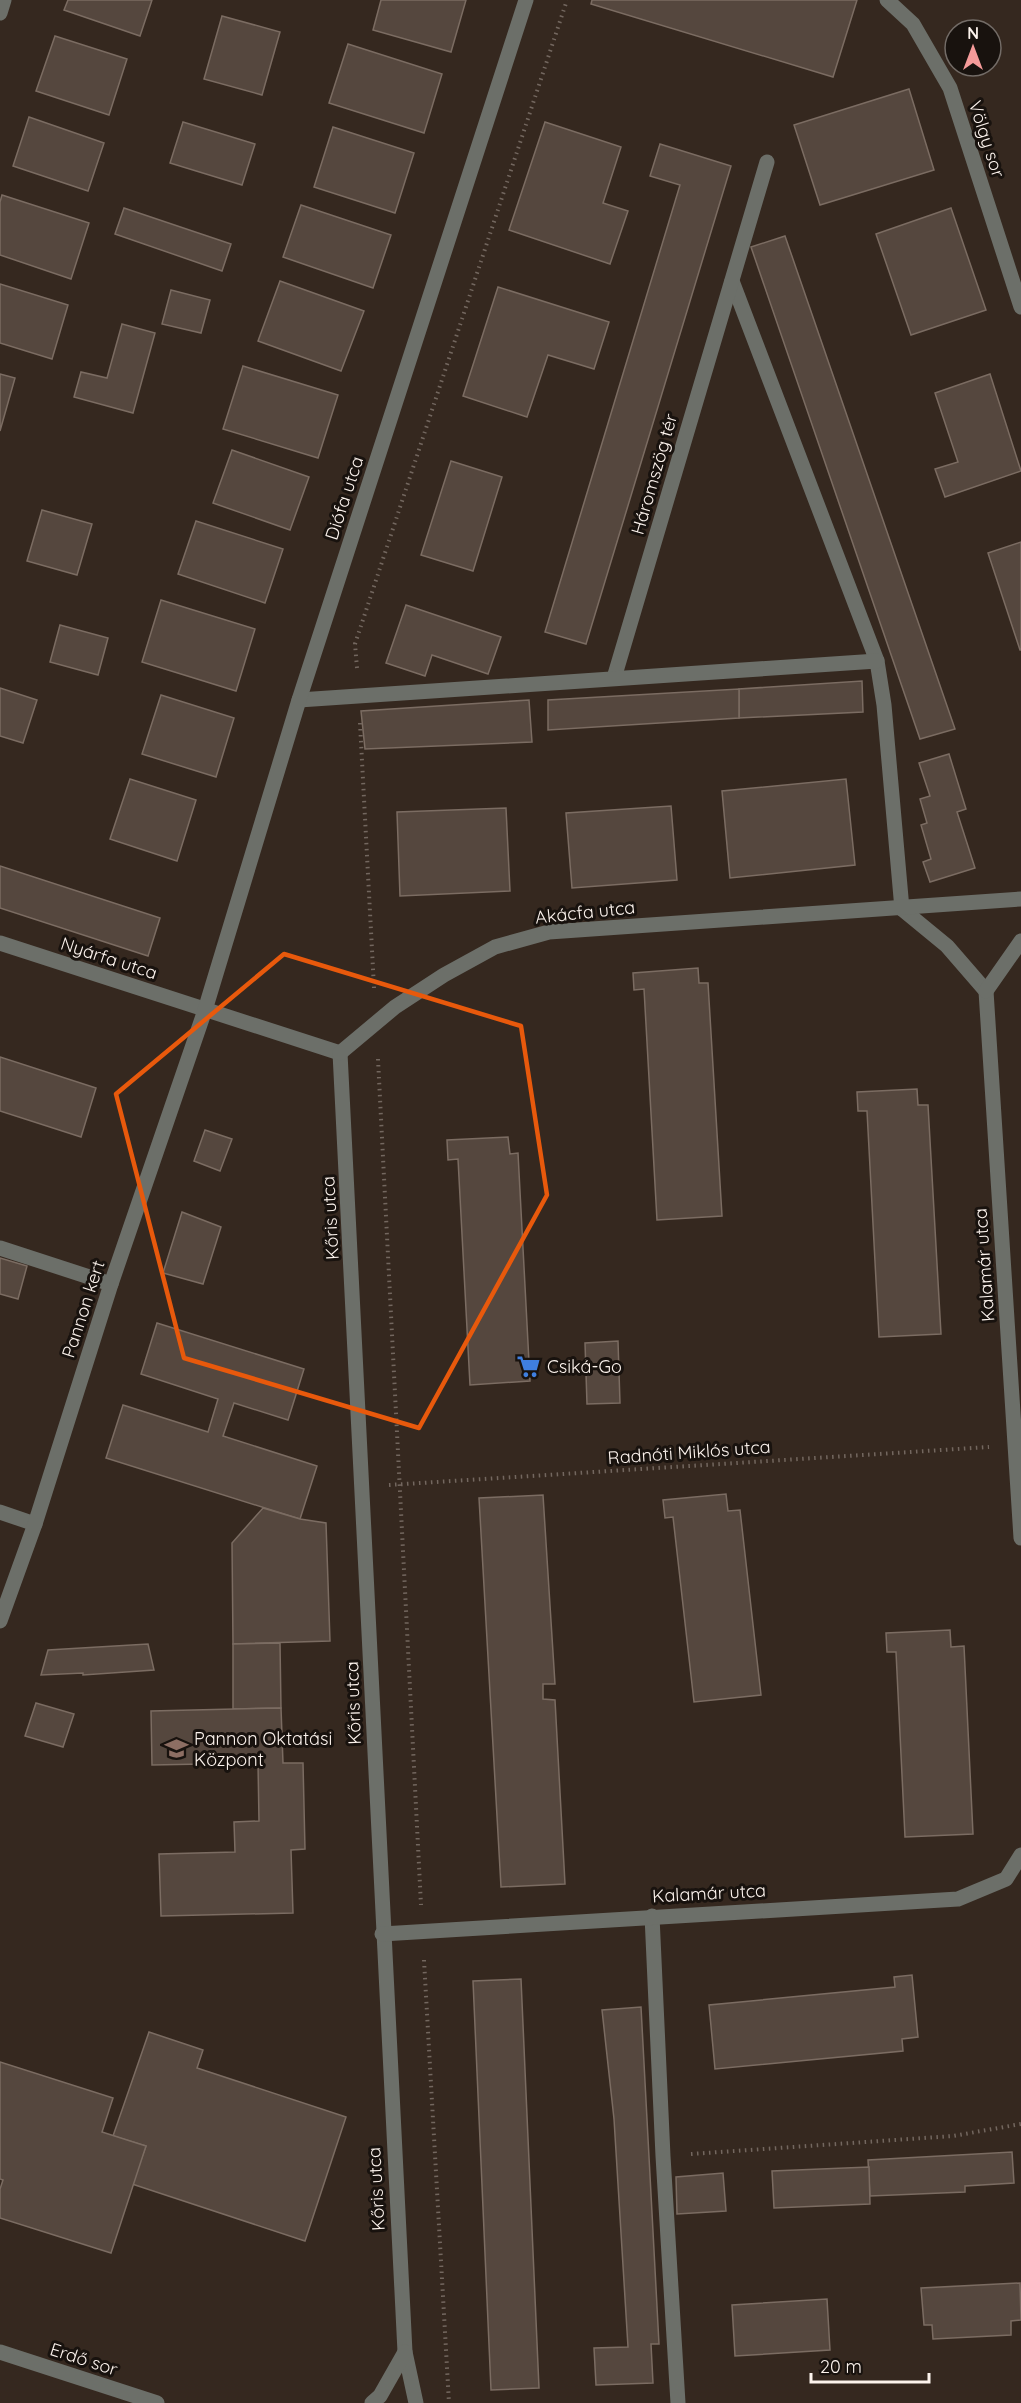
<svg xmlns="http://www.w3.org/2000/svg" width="1021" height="2403" font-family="Quicksand,sans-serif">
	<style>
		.building { fill: #55473e; stroke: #7b6c62; stroke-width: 1.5 }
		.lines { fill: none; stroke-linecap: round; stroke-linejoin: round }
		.path { stroke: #73675f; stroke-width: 4; stroke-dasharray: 1.5 4.5; stroke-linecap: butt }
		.lane { stroke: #6c6f69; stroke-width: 15 }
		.street { stroke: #6c6f69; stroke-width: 15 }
		.marked { fill: none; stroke: #e8590c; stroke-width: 4.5; stroke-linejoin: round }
		.labels { text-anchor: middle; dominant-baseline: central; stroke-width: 6; stroke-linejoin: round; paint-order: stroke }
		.street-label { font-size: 18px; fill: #fcf3ed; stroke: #18120e }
		.poi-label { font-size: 18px; fill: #fcf3ed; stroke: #18120e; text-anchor: start }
	</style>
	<rect width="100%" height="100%" fill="#35281f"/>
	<g class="building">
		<polygon points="68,0 152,0 140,36 64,10"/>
		<polygon points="381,0 466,0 451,52 373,30"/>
		<polygon points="592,0 857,0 833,77 591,4"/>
		<polygon points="222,16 280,32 262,95 204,79"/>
		<polygon points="55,36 127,59 109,115 36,91"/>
		<polygon points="348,44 442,74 424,133 329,103"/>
		<polygon points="909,89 934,170 820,205 794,125"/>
		<polygon points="29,117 104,143 88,191 13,166"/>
		<polygon points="183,122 255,144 242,185 170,163"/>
		<polygon points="545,122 621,147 603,203 628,211 610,264 509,230"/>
		<polygon points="333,127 414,153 395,213 314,187"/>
		<polygon points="660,144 731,166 586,644 545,632 680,185 650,176"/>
		<polygon points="2,195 89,223 71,279 0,255 0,202"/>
		<polygon points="301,205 391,235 373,288 283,257"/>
		<polygon points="124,208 231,244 222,271 115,234"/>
		<polygon points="951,208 986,310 911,335 876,234"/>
		<polygon points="785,236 955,729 920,739 751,247"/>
		<polygon points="280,281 364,311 341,371 258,341"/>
		<polygon points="0,284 68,305 52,359 0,343"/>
		<polygon points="498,287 609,322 594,369 548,355 527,417 463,396"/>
		<polygon points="171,290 210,300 201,333 162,324"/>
		<polygon points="122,324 155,333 133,413 74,397 81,372 107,378"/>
		<polygon points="243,366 338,395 318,458 223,429"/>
		<polygon points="0,374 15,378 0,431"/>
		<polygon points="990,374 1021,471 945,497 935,469 958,462 935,393"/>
		<polygon points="232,450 309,477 290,530 213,503"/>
		<polygon points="451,461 502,477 473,571 421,555"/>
		<polygon points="42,510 92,524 77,575 27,561"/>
		<polygon points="196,521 283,549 265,603 178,574"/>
		<polygon points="1021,542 1021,650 1020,650 988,553"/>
		<polygon points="161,600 255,629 236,691 142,662"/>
		<polygon points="406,605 501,637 488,674 432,655 425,676 386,663"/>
		<polygon points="60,625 108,638 98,675 50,662"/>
		<polygon points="862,681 863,712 739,718 739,689"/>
		<polygon points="0,688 37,700 23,743 0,736"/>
		<polygon points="739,689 739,718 548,730 548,700"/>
		<polygon points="161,695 234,718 216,777 142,754"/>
		<polygon points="529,700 532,742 365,749 361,711"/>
		<polygon points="949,754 966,809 957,812 975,868 930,882 923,862 931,859 921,825 927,823 920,799 930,796 919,763"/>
		<polygon points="130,779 196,800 177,861 110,839"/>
		<polygon points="846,779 855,865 730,878 722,791"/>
		<polygon points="671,806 677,880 572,888 566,813"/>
		<polygon points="506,808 510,891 400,896 397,812"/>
		<polygon points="0,866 160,918 148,956 0,908"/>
		<polygon points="698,968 699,983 708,983 722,1216 657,1220 644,989 634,990 633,973"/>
		<polygon points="0,1057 96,1088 81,1137 0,1111"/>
		<polygon points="917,1089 918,1105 928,1105 941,1334 879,1337 867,1111 858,1111 857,1092"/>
		<polygon points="205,1130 232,1139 220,1171 194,1161"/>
		<polygon points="508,1137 510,1154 518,1153 530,1381 470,1385 458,1159 448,1160 447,1140"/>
		<polygon points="182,1212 221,1227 203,1284 163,1273"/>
		<polygon points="0,1258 27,1266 18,1299 0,1294"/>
		<polygon points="157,1323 304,1369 288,1420 234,1403 223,1436 317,1466 300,1519 106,1458 123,1405 208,1432 218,1399 141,1374"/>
		<polygon points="618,1341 620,1403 587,1404 585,1343"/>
		<polygon points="726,1494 728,1511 740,1510 761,1695 694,1702 673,1517 665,1518 663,1500"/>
		<polygon points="543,1495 555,1684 543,1684 543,1699 555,1700 565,1884 501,1887 479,1498"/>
		<polygon points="263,1508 300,1519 326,1523 330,1641 233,1644 232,1543"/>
		<polygon points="950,1630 951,1647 964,1646 973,1834 905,1837 896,1652 887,1652 886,1633"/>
		<polygon points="280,1643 281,1708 233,1709 233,1644"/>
		<polygon points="148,1644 154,1670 83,1675 83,1673 41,1675 48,1650"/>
		<polygon points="36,1703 74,1714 63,1747 25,1736"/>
		<polygon points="281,1708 283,1763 303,1763 305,1849 291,1850 293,1913 161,1916 159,1854 235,1852 234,1822 259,1821 258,1763 152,1765 151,1711"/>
		<polygon points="912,1975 918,2037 902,2039 903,2051 715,2069 709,2005 895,1987 894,1977"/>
		<polygon points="521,1979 539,2388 491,2390 473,1981"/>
		<polygon points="641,2007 659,2344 651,2344 653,2383 596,2385 594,2348 628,2347 614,2119 602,2010"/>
		<polygon points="149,2032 203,2050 197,2068 346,2117 305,2241 132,2184 146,2146 113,2136"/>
		<polygon points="0,2062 113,2098 102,2132 146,2146 111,2253 0,2218 0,2189 3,2180 0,2179"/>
		<polygon points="1012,2152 1014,2183 965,2186 965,2192 870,2196 868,2160"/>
		<polygon points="869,2167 870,2204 774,2208 772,2171"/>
		<polygon points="723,2173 726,2211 677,2214 676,2177"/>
		<polygon points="1020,2283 1021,2320 1011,2321 1011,2335 933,2339 932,2325 924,2325 921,2288"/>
		<polygon points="827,2299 830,2350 735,2356 732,2305"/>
	</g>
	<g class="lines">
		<g class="path">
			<polyline points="357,668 355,644 567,0"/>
			<polyline points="360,723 374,988"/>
			<polyline points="378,1059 421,1905"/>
			<polyline points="389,1485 989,1447"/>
			<polyline points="424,1960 449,2403"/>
			<polyline points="691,2154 953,2136 1021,2124"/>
		</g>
		<g class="lane">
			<polyline points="732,281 877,661 884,705 902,909"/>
			<polyline points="614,678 767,162"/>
			<polyline points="299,700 877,661"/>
			<polyline points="0,1248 111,1284"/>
			<polyline points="652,1916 663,2156 678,2403"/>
		</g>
		<g class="street">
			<polyline points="887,0 913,24 950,88 1021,307"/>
			<polyline points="0,13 4,0"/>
			<polyline points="902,909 947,946 986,991"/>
			<polyline points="0,943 340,1053"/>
			<polyline points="986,991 1021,1538"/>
			<polyline points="986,991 1021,941"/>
			<path d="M 340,1053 C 364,1486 381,1919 405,2352 L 416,2403"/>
			<polyline points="340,1053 395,1007 444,975 495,947 549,932 1021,899"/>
			<polyline points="0,1512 35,1524"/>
			<polyline points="0,1621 35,1524 111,1284 205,1010 299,700 526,0"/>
			<polyline points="382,1934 958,1899 1006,1879 1021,1855"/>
			<polyline points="0,2352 157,2403"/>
			<polyline points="372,2403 380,2396 405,2352"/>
		</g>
	</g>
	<path class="marked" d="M 284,954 L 521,1026 L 547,1195 L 419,1428 L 184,1358 L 116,1094 Z"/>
	<defs>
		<symbol id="supermarket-bare" viewBox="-9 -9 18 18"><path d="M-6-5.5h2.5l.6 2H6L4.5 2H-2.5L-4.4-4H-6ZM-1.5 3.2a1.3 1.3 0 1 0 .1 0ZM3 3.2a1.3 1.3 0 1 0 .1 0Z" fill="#3f7fe0" stroke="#18120e" stroke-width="2.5" paint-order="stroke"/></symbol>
		<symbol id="school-bare" viewBox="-9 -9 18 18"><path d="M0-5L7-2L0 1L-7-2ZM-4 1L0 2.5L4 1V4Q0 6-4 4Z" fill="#8d6e63" stroke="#18120e" stroke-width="2.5" paint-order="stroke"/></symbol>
	</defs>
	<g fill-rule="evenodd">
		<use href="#supermarket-bare" x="512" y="1350" width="33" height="33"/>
		<use href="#school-bare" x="160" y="1732" width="33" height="33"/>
	</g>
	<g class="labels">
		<g class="street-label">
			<text transform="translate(987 139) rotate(72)">Völgy sor</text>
			<text transform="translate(654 474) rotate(-74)">Háromszög tér</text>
			<text transform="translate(344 498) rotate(-72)">Diófa utca</text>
			<text transform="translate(585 912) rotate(-6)">Akácfa utca</text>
			<text transform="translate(109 958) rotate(18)">Nyárfa utca</text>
			<text transform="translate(330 1218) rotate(-93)">Kőris utca</text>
			<text transform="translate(984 1265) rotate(-94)">Kalamár utca</text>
			<text transform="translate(83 1309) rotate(-72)">Pannon kert</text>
			<text transform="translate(689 1452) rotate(-4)">Radnóti Miklós utca</text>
			<text transform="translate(353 1703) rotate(-92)">Kőris utca</text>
			<text transform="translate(709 1893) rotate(-3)">Kalamár utca</text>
			<text transform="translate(376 2189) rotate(-93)">Kőris utca</text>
			<text transform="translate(84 2359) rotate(18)">Erdő sor</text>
		</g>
		<g class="poi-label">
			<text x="547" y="1366">Csiká-Go</text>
			<text x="194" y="1738">Pannon Oktatási<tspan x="194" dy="21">Központ</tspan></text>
		</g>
	</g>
	<g transform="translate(973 48)"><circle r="28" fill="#18120e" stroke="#736c67" stroke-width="1.5"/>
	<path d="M0-4.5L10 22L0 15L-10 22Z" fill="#f59b9a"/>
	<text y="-9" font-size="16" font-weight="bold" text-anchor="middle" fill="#fcf3ed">N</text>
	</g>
	<path d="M811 2373v9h118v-9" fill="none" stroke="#fcf3ed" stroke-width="3"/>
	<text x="820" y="2373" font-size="18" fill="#fcf3ed" stroke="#18120e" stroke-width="4.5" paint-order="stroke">20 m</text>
</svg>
